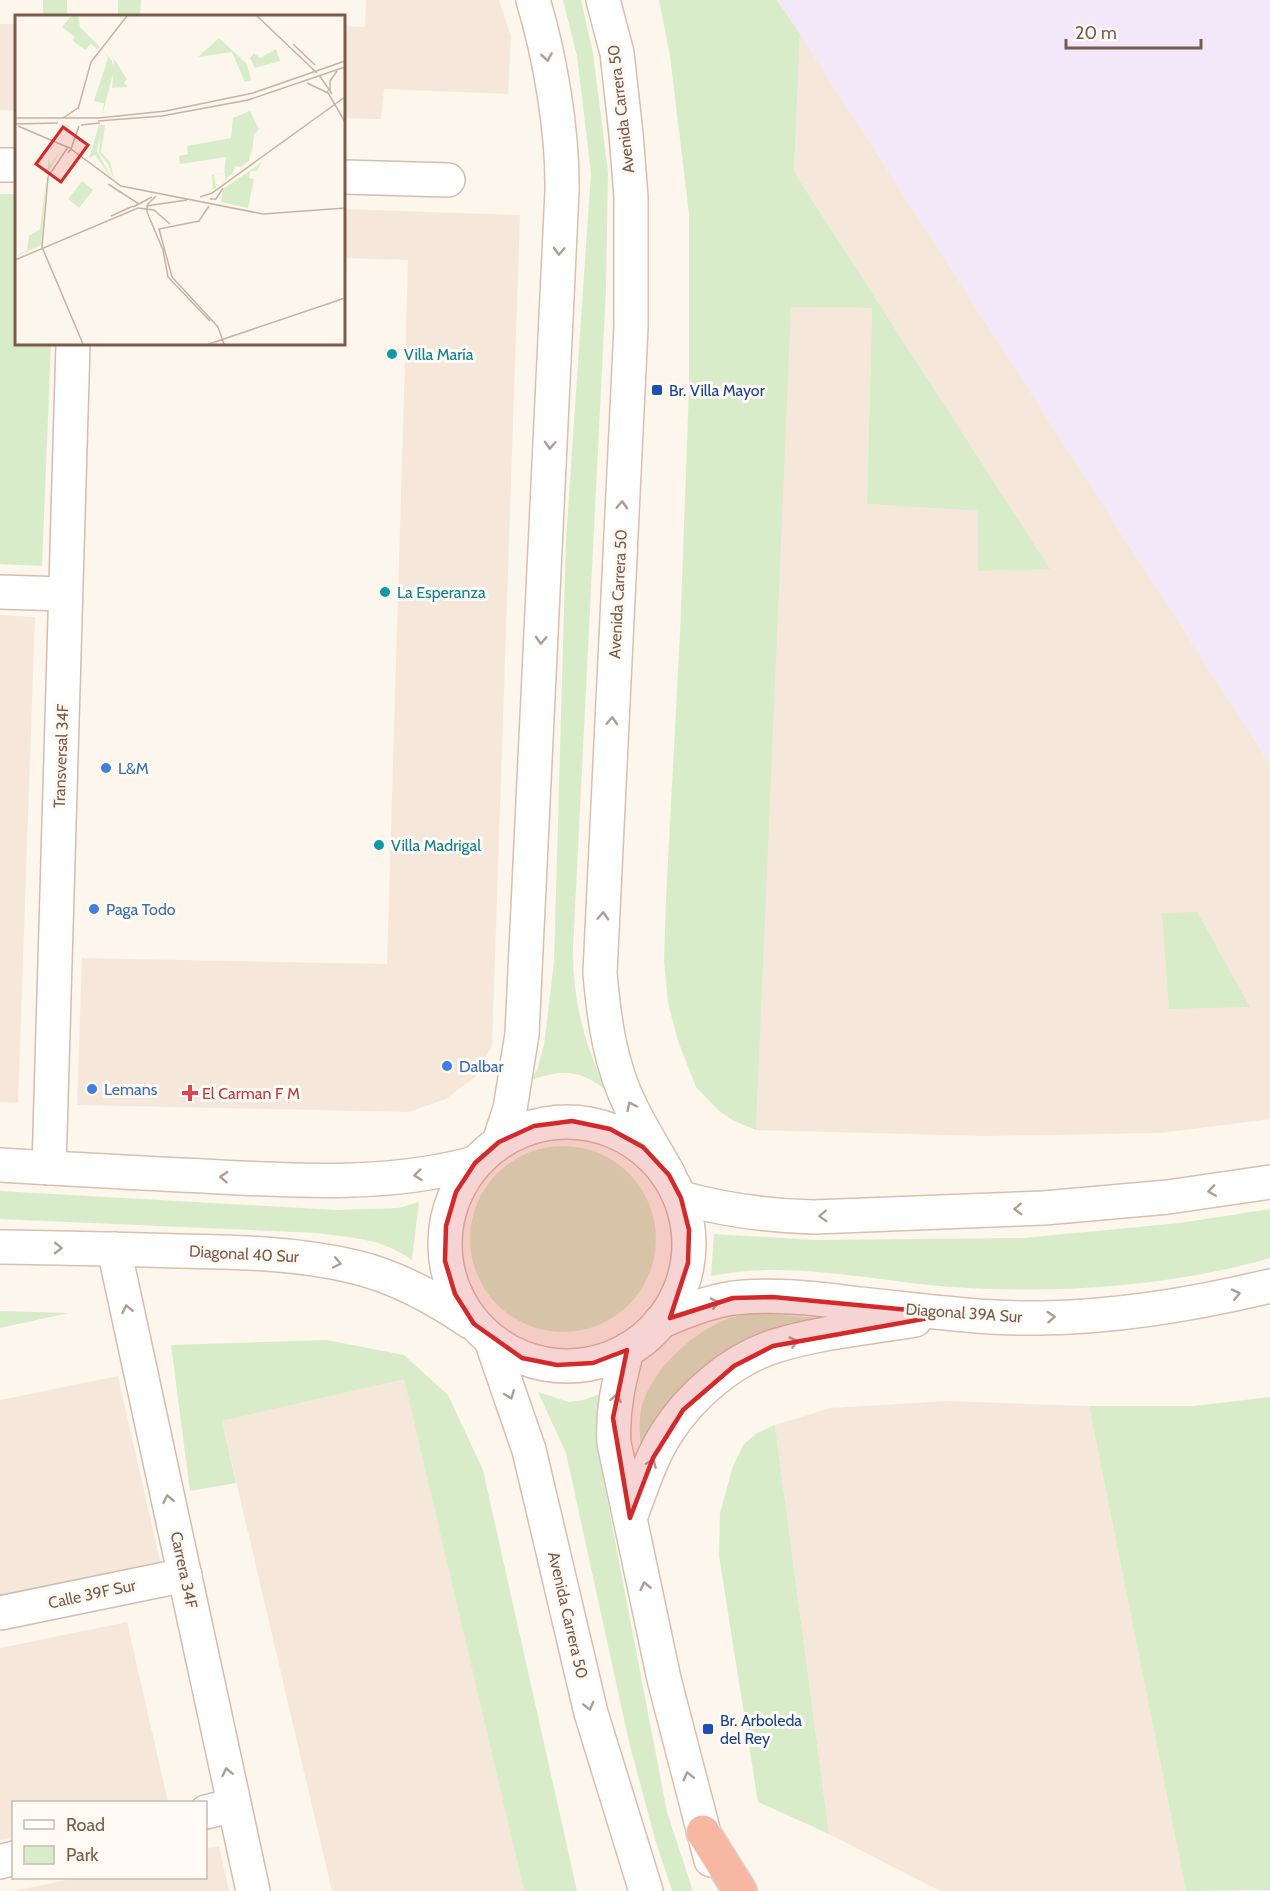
<svg xmlns="http://www.w3.org/2000/svg" width="1270" height="1891" font-family="Cabin,sans-serif">
	<style>
		.residential { fill: #f5e8da }
		.education { fill: #f3e8fa }
		.green { fill: #d8ecc9 }
		.lines { fill: none; stroke-linecap: round; stroke-linejoin: round }
		.street-casing { stroke: #d1beb0; stroke-width: 36 }
		.secondary-casing { stroke: #d6c0b0; stroke-width: 36 }
		.highway-casing { stroke: #dad1cd; stroke-width: 36 }
		.street { stroke: #fff; stroke-width: 33 }
		.secondary { stroke: #fff; stroke-width: 33 }
		.highway { stroke: #f7b7a3; stroke-width: 33 }
		.oneway { stroke: #af9d94 }
		.marked { fill: #d62828; fill-opacity: 0.2; stroke: #d62828; stroke-width: 4.5; stroke-linejoin: round }
		.culture-dot { fill: #0f9aa8; stroke: #fffaf3; stroke-width: 2 }
		.transit-dot { fill: #1a4fb4; stroke: #fffaf3; stroke-width: 2 }
		.shop-dot { fill: #3f7fe0; stroke: #fffaf3; stroke-width: 2 }
		.health-dot { fill: #e0444e; stroke: #fffaf3; stroke-width: 2 }
		.labels { text-anchor: middle; dominant-baseline: central; stroke-width: 6; stroke-linejoin: round; paint-order: stroke }
		.street-label { font-size: 16px; fill: #7a5c4d; stroke: #fffaf3 }
		.culture-label { font-size: 16px; fill: #0d838f; stroke: #fffaf3; text-anchor: start }
		.transit-label { font-size: 16px; fill: #164399; stroke: #fffaf3; text-anchor: start }
		.shop-label { font-size: 16px; fill: #366cbe; stroke: #fffaf3; text-anchor: start }
		.health-label { font-size: 16px; fill: #be3a42; stroke: #fffaf3; text-anchor: start }
		.inset-road { fill: none; stroke: #c5b3a7; stroke-width: 1.5 }
		.view { fill: #d62828; fill-opacity: 0.15; stroke: #d62828; stroke-width: 3 }
		.inset-edge { fill: none; stroke: #7a5c4d; stroke-width: 3 }
	</style>
	<rect width="100%" height="100%" fill="#fdf6ec"/>
	<g class="residential">
		<polygon points="366,0 499,0 511,36 508,94 384,89 381,119 344,118 344,26 365,27"/>
		<polygon points="0,24 16,24 16,111 0,110"/>
		<polygon points="800,34 1270,764 1270,1119 1161,1133 984,1136 756,1130 789,306 872,308 867,504 978,511 978,571 1049,568 794,172"/>
		<polygon points="344,209 520,215 492,1046 475,1077 446,1099 409,1112 77,1105 82,958 387,964 408,260 344,258"/>
		<polygon points="0,615 35,617 18,1103 0,1102"/>
		<polygon points="118,1376 161,1565 0,1598 0,1400"/>
		<polygon points="404,1378 524,1891 332,1891 222,1421"/>
		<polygon points="946,1401 1089,1406 1186,1891 940,1891 829,1834 775,1425 831,1408"/>
		<polygon points="127,1622 168,1802 14,1802 13,1837 0,1840 0,1648"/>
		<polygon points="219,1846 229,1891 14,1891 76,1878 206,1878 206,1849"/>
	</g>
	<polygon class="education" points="777,0 1270,0 1270,764 800,34"/>
	<g class="green">
		<rect x="43" y="0" width="24" height="16"/>
		<polygon points="118,0 141,0 140,16 118,16"/>
		<path d="M 563,0 L 581,0 L 593,53 L 608,172 L 606,289 L 573,949 C 573,1003 584,1040 605,1089 C 578,1069 562,1070 531,1080 L 537,1070 L 544,1045 L 554,962 L 566,539 L 591,173 L 577,56 Z"/>
		<polygon points="659,0 777,0 800,34 794,172 1050,569 978,571 978,511 867,504 872,308 791,307 756,1130 734,1121 718,1110 696,1087 678,1041 668,1003 664,961 666,899 680,634 689,389 689,214 670,56"/>
		<polygon points="0,194 16,194 16,344 51,344 42,566 0,564"/>
		<polygon points="1197,912 1250,1007 1169,1009 1162,913"/>
		<circle cx="563" cy="1239" r="93"/>
		<path d="M 0,1191 L 336,1210 L 398,1208 L 419,1202 L 412,1260 C 381,1238 353,1238 317,1233 L 0,1219 Z"/>
		<path d="M 1270,1209 L 1270,1258 C 1170,1287 1054,1294 951,1287 C 871,1281 791,1260 711,1276 L 714,1234 L 816,1240 L 1023,1238 L 1180,1223 Z"/>
		<polygon points="0,1311 69,1313 0,1328"/>
		<path d="M 762,1313 L 827,1319 L 797,1324 L 643,1456 C 640,1440 638,1426 641,1410 C 649,1371 697,1327 734,1317 C 743,1314 753,1314 762,1313 Z"/>
		<polygon points="326,1340 404,1355 448,1395 483,1470 577,1891 524,1891 404,1379 222,1421 236,1483 190,1491 171,1345"/>
		<polygon points="538,1392 569,1402 583,1400 603,1393 596,1437 600,1462 667,1812 693,1891 672,1891 655,1839 629,1742 566,1453"/>
		<polygon points="1270,1397 1270,1890 1186,1891 1089,1406 1194,1406"/>
		<polygon points="775,1425 829,1834 758,1802 719,1556 720,1513 733,1466 744,1444 757,1433"/>
	</g>
	<g class="lines">
		<defs>
			<g id="street">
				<polyline points="0,165 16,165"/>
				<polyline points="344,177 448,180"/>
				<polyline points="0,592 65,594"/>
				<polyline points="49,1168 73,344"/>
				<polyline points="114,1249 253,1891"/>
				<polyline points="0,1613 185,1575"/>
				<polyline points="206,1812 234,1805"/>
				<polyline points="0,1862 14,1858"/>
			</g>
			<g id="secondary">
				<path d="M 603,0 L 617,53 L 626,134 L 631,197 L 631,327 L 600,973 C 604,1019 610,1065 631,1107 C 642,1130 657,1153 669,1175"/>
				<circle cx="567" cy="1244" r="122"/>
				<path d="M 499,1142 L 510,1109 L 522,1034 L 562,191 C 563,132 550,56 533,0"/>
				<path d="M 0,1165 C 68,1169 136,1173 204,1176 C 295,1181 388,1187 475,1163"/>
				<path d="M 681,1198 C 725,1210 768,1216 814,1217 L 1044,1208 L 1168,1197 L 1270,1182"/>
				<path d="M 0,1247 C 59,1248 119,1249 178,1251 C 237,1252 298,1253 355,1267 C 397,1277 435,1298 470,1322"/>
				<path d="M 660,1322 C 683,1312 707,1302 733,1298 C 774,1293 819,1299 860,1304 C 920,1310 980,1319 1041,1318 C 1118,1317 1195,1304 1270,1286"/>
				<polyline points="491,1340 529,1450 591,1713 646,1891"/>
				<path d="M 627,1350 C 619,1382 612,1409 614,1443 L 664,1679 L 711,1860"/>
				<path d="M 630,1518 C 641,1490 650,1459 666,1434 C 690,1396 731,1360 775,1346 C 820,1332 868,1328 915,1320"/>
			</g>
			<polyline id="highway" points="703,1832 740,1891"/>
		</defs>
		<use href="#street" class="street-casing"/>
		<use href="#secondary" class="secondary-casing"/>
		<use href="#highway" class="highway-casing"/>
		<use href="#street" class="street"/>
		<use href="#secondary" class="secondary"/>
		<use href="#highway" class="highway"/>
	</g>
	<defs><path id="oneway-chevron" d="M-2-3.5L2.5 0L-2 3.5" fill="none" stroke-width="1.6" stroke-linecap="round" stroke-linejoin="round" transform="scale(1.5)"/></defs>
	<g class="oneway">
		<use href="#oneway-chevron" transform="translate(547 57) rotate(81)"/>
		<use href="#oneway-chevron" transform="translate(559 251) rotate(93)"/>
		<use href="#oneway-chevron" transform="translate(550 445) rotate(93)"/>
		<use href="#oneway-chevron" transform="translate(622 505) rotate(-87)"/>
		<use href="#oneway-chevron" transform="translate(541 640) rotate(93)"/>
		<use href="#oneway-chevron" transform="translate(612 721) rotate(-87)"/>
		<use href="#oneway-chevron" transform="translate(603 916) rotate(-87)"/>
		<use href="#oneway-chevron" transform="translate(631 1106) rotate(-115)"/>
		<use href="#oneway-chevron" transform="translate(418 1175) rotate(174)"/>
		<use href="#oneway-chevron" transform="translate(224 1177) rotate(-177)"/>
		<use href="#oneway-chevron" transform="translate(1212 1191) rotate(172)"/>
		<use href="#oneway-chevron" transform="translate(1018 1209) rotate(178)"/>
		<use href="#oneway-chevron" transform="translate(823 1216) rotate(178)"/>
		<use href="#oneway-chevron" transform="translate(58 1248) rotate(1)"/>
		<use href="#oneway-chevron" transform="translate(337 1263) rotate(12)"/>
		<use href="#oneway-chevron" transform="translate(1236 1294) rotate(-13)"/>
		<use href="#oneway-chevron" transform="translate(715 1303) rotate(-13)"/>
		<use href="#oneway-chevron" transform="translate(127 1309) rotate(-102)"/>
		<use href="#oneway-chevron" transform="translate(1051 1317) rotate(-4)"/>
		<use href="#oneway-chevron" transform="translate(794 1342) rotate(-13)"/>
		<use href="#oneway-chevron" transform="translate(510 1395) rotate(69)"/>
		<use href="#oneway-chevron" transform="translate(616 1398) rotate(-80)"/>
		<use href="#oneway-chevron" transform="translate(652 1463) rotate(-67)"/>
		<use href="#oneway-chevron" transform="translate(168 1499) rotate(-102)"/>
		<use href="#oneway-chevron" transform="translate(645 1586) rotate(-102)"/>
		<use href="#oneway-chevron" transform="translate(589 1706) rotate(76)"/>
		<use href="#oneway-chevron" transform="translate(227 1772) rotate(-102)"/>
		<use href="#oneway-chevron" transform="translate(688 1776) rotate(-104)"/>
	</g>
	<path class="marked" d="M 572,1121 L 610,1129 L 643,1147 L 669,1175 L 681,1198 L 689,1230 L 688,1263 L 670,1318 L 733,1298 L 773,1297 L 951,1314 L 773,1346 L 734,1366 L 683,1410 L 653,1458 L 630,1518 L 613,1418 L 627,1350 L 593,1363 L 557,1365 L 522,1358 L 474,1324 L 455,1294 L 445,1261 L 446,1226 L 456,1192 L 475,1163 L 499,1142 L 534,1126 Z"/>
	<g class="culture-dot">
		<circle cx="392" cy="354" r="6"/>
		<circle cx="385" cy="592" r="6"/>
		<circle cx="379" cy="845" r="6"/>
	</g>
	<g class="transit-dot">
		<rect x="651" y="384" width="12" height="12" rx="3"/>
		<rect x="702" y="1723" width="12" height="12" rx="3"/>
	</g>
	<g class="shop-dot">
		<circle cx="106" cy="768" r="6"/>
		<circle cx="94" cy="909" r="6"/>
		<circle cx="447" cy="1066" r="6"/>
		<circle cx="92" cy="1089" r="6"/>
	</g>
	<path class="health-dot" d="M187 1084h6v6h6v6h-6v6h-6v-6h-6v-6h6z"/>
	<g class="labels">
		<g class="street-label">
			<text transform="translate(621 109) rotate(-97)">Avenida Carrera 50</text>
			<text transform="translate(618 594) rotate(-87)">Avenida Carrera 50</text>
			<text transform="translate(61 756) rotate(-88)">Transversal 34F</text>
			<text transform="translate(244 1254) rotate(3)">Diagonal 40 Sur</text>
			<text transform="translate(964 1313) rotate(4)">Diagonal 39A Sur</text>
			<text transform="translate(184 1570) rotate(78)">Carrera 34F</text>
			<text transform="translate(92 1594) rotate(-12)">Calle 39F Sur</text>
			<text transform="translate(568 1615) rotate(77)">Avenida Carrera 50</text>
		</g>
		<g class="culture-label">
			<text x="404" y="354">Villa María</text>
			<text x="397" y="592">La Esperanza</text>
			<text x="391" y="845">Villa Madrigal</text>
		</g>
		<g class="transit-label">
			<text x="669" y="390">Br. Villa Mayor</text>
			<text x="720" y="1720">Br. Arboleda<tspan x="720" dy="18">del Rey</tspan></text>
		</g>
		<g class="shop-label">
			<text x="118" y="768">L&amp;M</text>
			<text x="106" y="909">Paga Todo</text>
			<text x="459" y="1066">Dalbar</text>
			<text x="104" y="1089">Lemans</text>
		</g>
		<g class="health-label">
			<text x="202" y="1093">El Carman F M</text>
		</g>
	</g>
	<g transform="translate(15 15)">
		<rect width="330" height="330" fill="#fdf6ec"/>
		<path d="M 56,1 L 63,1 L 65,12 L 85,32 L 82,34 L 76,29 L 70,35 L 58,26 L 60,22 L 47,12 ZM 204,23 L 232,49 L 236,65 L 230,67 L 217,37 L 183,42 ZM 261,34 L 265,46 L 240,53 L 235,43 L 239,38 L 245,43 ZM 88,36 L 97,46 L 99,55 L 87,101 L 89,88 L 79,86 L 93,43 ZM 99,44 L 112,64 L 109,68 L 113,72 L 97,73 ZM 235,96 L 244,114 L 239,120 L 236,147 L 237,131 L 234,146 L 226,152 L 220,151 L 218,158 L 210,165 L 210,158 L 199,160 L 201,173 L 192,178 L 198,174 L 197,160 L 209,158 L 211,142 L 165,149 L 164,141 L 173,139 L 172,131 L 216,123 L 218,103 ZM 84,110 L 90,110 L 86,137 L 95,147 L 100,167 L 93,149 L 84,138 L 85,120 L 82,136 L 99,167 L 80,140 L 74,143 ZM 47,134 L 32,159 L 26,230 L 0,242 L 12,235 L 14,221 L 25,214 L 34,141 L 35,150 ZM 247,147 L 242,156 L 235,156 L 234,163 L 239,164 L 233,193 L 206,187 L 208,174 ZM 67,166 L 78,175 L 64,193 L 53,184 Z" fill="#d8ecc9"/>
		<path class="inset-road" d="M 242,1 L 302,58M 278,29 L 300,50M 304,60 L 317,79M 292,68 L 313,78M 312,76 L 330,107M 315,76 L 315,66 L 322,56M 63,94 L 76,47 L 112,1M 0,103 L 84,103 L 151,96 L 238,78 L 330,46M 48,103 L 63,93M 83,106 L 147,101 L 233,85 L 330,52M 0,109 L 43,108M 66,110 L 85,108M 3,111 L 52,132M 56,134 L 106,171 L 248,199 L 330,193M 56,134 L 64,111M 53,138 L 56,134 L 53,132 L 33,162 L 27,232 L 68,329M 93,169 L 124,189M 141,181 L 133,189 L 132,197 L 148,235 L 153,262 L 195,306M 185,182 L 197,178 L 330,82M 195,184 L 201,184 L 208,173M 131,191 L 172,185M 194,191 L 184,206 L 144,214 L 157,262 L 203,312 L 209,329M 118,192 L 137,182M 96,201 L 118,191M 0,245 L 123,193 L 139,195 L 155,209M 194,329 L 330,283"/>
		<path class="view" d="M 48,112 L 73,130 L 46,167 L 21,149 Z"/>
		<rect width="330" height="330" class="inset-edge"/>
	</g>
	<rect x="12" y="1801" width="195" height="78" fill="#fffaf3" stroke="#cabbb1" stroke-width="1.5"/>
	<rect x="24" y="1820" width="30" height="9" fill="#ffffff" stroke="#cabbb1" stroke-width="1.5"/>
	<text x="66" y="1831" font-size="18" fill="#7a5c4d">Road</text>
	<rect x="24" y="1846" width="30" height="18" fill="#d8ecc9" stroke="#cabbb1" stroke-width="1.5"/>
	<text x="66" y="1861" font-size="18" fill="#7a5c4d">Park</text>
	<path d="M1066 39v9h135v-9" fill="none" stroke="#7a5c4d" stroke-width="3"/>
	<text x="1075" y="39" font-size="18" fill="#7a5c4d" stroke="#fffaf3" stroke-width="4.5" paint-order="stroke">20 m</text>
</svg>
